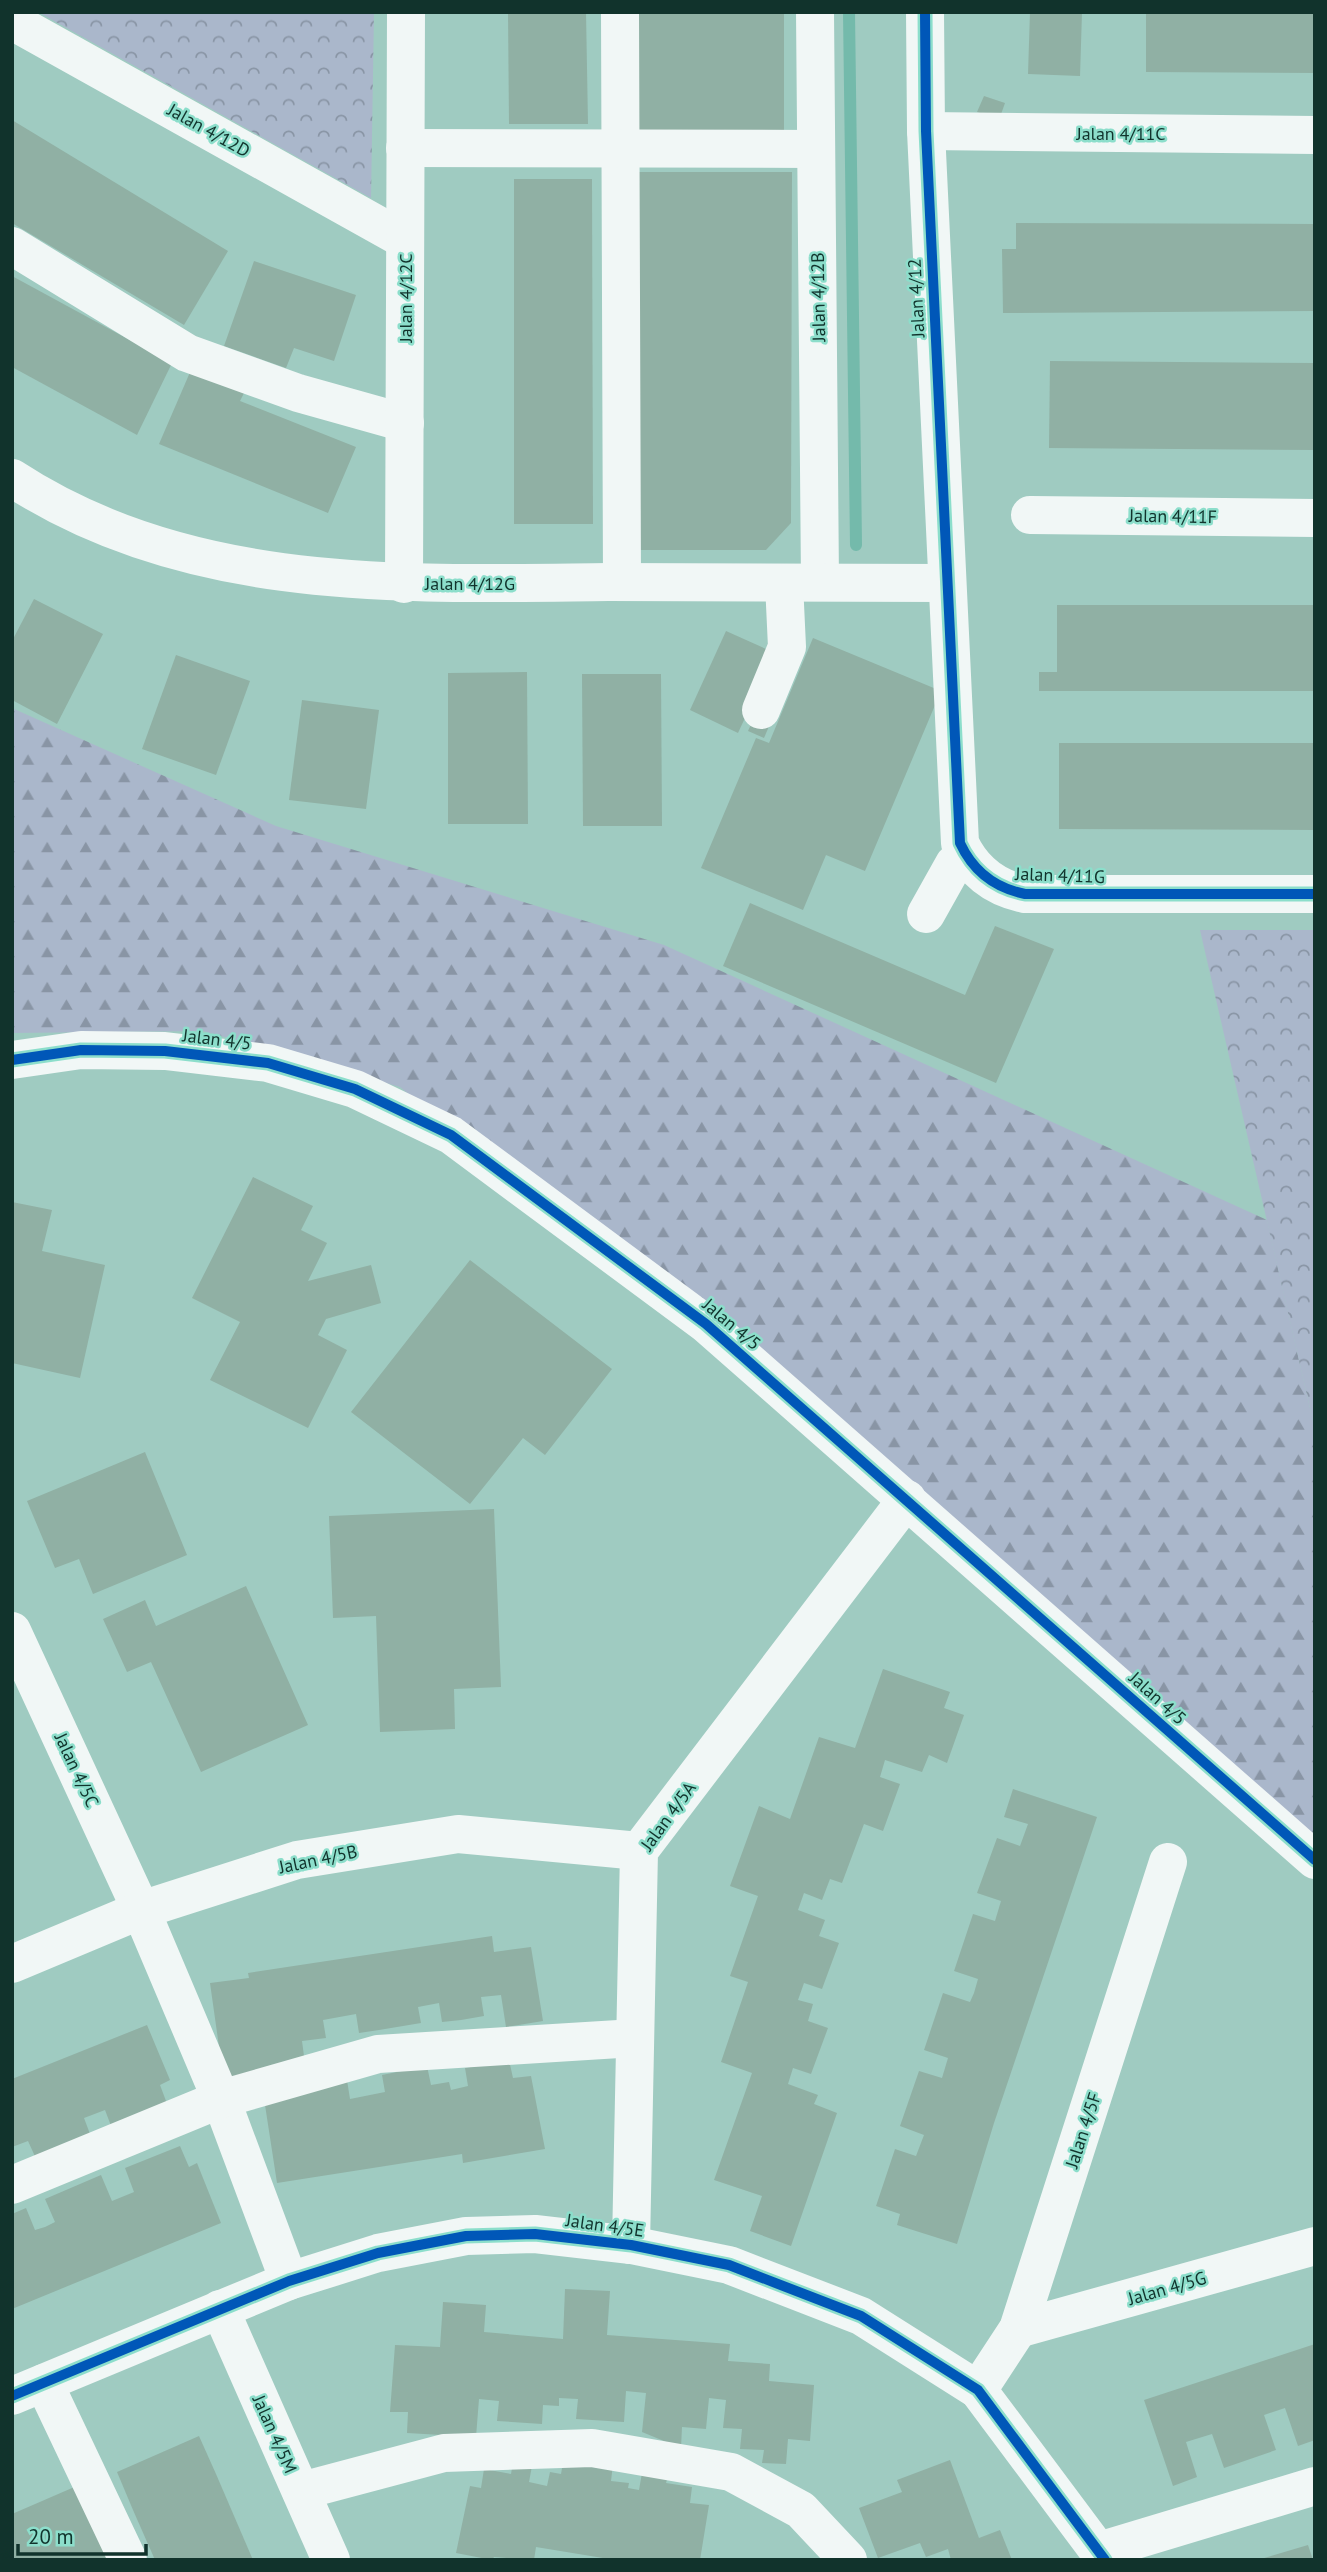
<svg xmlns="http://www.w3.org/2000/svg" width="1327" height="2572" font-family="'PT Sans',sans-serif">
	<style>
		.forest { fill: url(#forest-firs) }
		.park { fill: url(#park-crowns) }
		.lines { fill: none; stroke-linecap: round; stroke-linejoin: round }
		.stream { stroke: #74baab; stroke-width: 12 }
		.building { fill: #90b0a4 }
		.minor { stroke: #f1f7f6; stroke-width: 38 }
		.cycleway-casing { stroke: #8cdecb; stroke-width: 15 }
		.cycleway { stroke: #0057b8; stroke-width: 10 }
		.labels { text-anchor: middle; dominant-baseline: central; stroke-width: 5; stroke-linejoin: round; paint-order: stroke }
		.street-label { font-size: 18px; fill: #11332c; stroke: #8cdecb }
	</style>
	<defs>
		<pattern id="forest-firs" width="22" height="20" patternUnits="userSpaceOnUse" patternTransform="scale(1.75)"><rect width="22" height="20" fill="#aab7cb"/><path d="M5 1l3.5 6h-7zM16 11l3.5 6h-7z" fill="#8995a5"/></pattern>
		<pattern id="park-crowns" width="20" height="18" patternUnits="userSpaceOnUse" patternTransform="scale(1.75)"><rect width="20" height="18" fill="#aab7cb"/><path d="M2 6a3 3 0 1 1 6 0M12 15a3 3 0 1 1 6 0" fill="none" stroke="#8995a5"/></pattern>
	</defs>
	<rect width="100%" height="100%" fill="#9fcbc1"/>
	<polygon class="forest" points="12,708 276,826 664,945 1267,1220 1315,1430 1315,1841 400,1087 203,1031 12,1033"/>
	<g class="park">
		<polygon points="38,12 374,12 371,198"/>
		<polygon points="1200,930 1315,930 1315,1430"/>
	</g>
	<g class="lines">
		<polyline class="stream" points="849,12 856,545"/>
	</g>
	<g class="building">
		<polygon points="508,12 586,12 588,124 509,124"/>
		<polygon points="636,12 784,12 784,132 635,131"/>
		<polygon points="1030,12 1082,12 1080,76 1028,74"/>
		<polygon points="1146,12 1315,12 1315,73 1146,72"/>
		<polygon points="984,96 1005,103 999,120 977,112"/>
		<polygon points="12,120 228,251 184,325 12,223"/>
		<polygon points="636,172 792,172 791,523 766,550 639,550"/>
		<polygon points="514,179 592,179 593,524 514,524"/>
		<polygon points="1016,223 1315,224 1315,311 1003,313 1002,249 1016,249"/>
		<polygon points="254,261 356,295 334,361 294,348 286,368 224,346"/>
		<polygon points="12,276 172,363 137,435 12,367"/>
		<polygon points="1050,361 1315,363 1315,450 1049,448"/>
		<polygon points="194,363 248,385 240,401 356,447 328,513 159,444"/>
		<polygon points="34,599 103,634 57,724 12,700 12,641"/>
		<polygon points="1057,605 1315,605 1315,691 1039,691 1039,672 1057,672"/>
		<polygon points="726,631 775,653 738,733 690,710"/>
		<polygon points="813,638 941,691 865,871 826,855 803,910 701,868 756,738 769,743"/>
		<polygon points="176,655 250,681 216,775 142,749"/>
		<polygon points="527,672 528,824 448,824 448,673"/>
		<polygon points="582,674 661,674 662,826 583,826"/>
		<polygon points="302,700 379,710 366,809 289,800"/>
		<polygon points="754,718 770,724 764,738 748,731"/>
		<polygon points="1059,743 1315,743 1315,830 1059,829"/>
		<polygon points="750,903 965,995 995,926 1054,949 996,1083 723,966"/>
		<polygon points="253,1177 313,1206 301,1230 327,1243 308,1281 371,1265 381,1303 326,1319 318,1335 347,1350 308,1428 210,1380 240,1322 192,1298"/>
		<polygon points="12,1202 52,1210 42,1251 105,1265 80,1378 12,1363"/>
		<polygon points="470,1260 612,1369 545,1455 523,1438 470,1504 351,1412"/>
		<polygon points="145,1452 187,1555 93,1594 79,1559 55,1568 27,1501"/>
		<polygon points="494,1509 501,1687 454,1689 455,1729 380,1732 376,1616 333,1618 329,1516"/>
		<polygon points="246,1586 308,1725 201,1772 151,1662 127,1672 103,1619 145,1600 156,1626"/>
		<polygon points="883,1669 950,1692 944,1708 964,1715 947,1763 929,1755 922,1772 885,1760 880,1777 900,1784 883,1831 864,1824 842,1883 830,1879 822,1900 804,1893 798,1910 825,1920 819,1936 839,1943 822,1989 804,1983 798,2000 813,2004 808,2021 828,2028 811,2074 793,2068 788,2084 818,2095 814,2104 837,2113 791,2246 750,2231 762,2196 714,2180 752,2073 721,2062 748,1982 730,1976 758,1896 730,1886 759,1806 790,1819 819,1737 855,1748"/>
		<polygon points="1013,1789 1097,1817 994,2123 957,2244 897,2225 900,2214 876,2206 895,2149 916,2156 924,2135 900,2126 919,2071 942,2078 948,2058 924,2050 943,1993 970,2002 974,1993 978,1979 954,1971 973,1914 995,1921 1001,1901 977,1893 997,1838 1020,1846 1028,1824 1004,1817"/>
		<polygon points="492,1936 494,1952 531,1947 543,2021 506,2027 501,1995 481,1997 484,2016 461,2020 442,2022 439,2003 418,2007 421,2023 379,2030 359,2033 356,2014 323,2020 326,2038 302,2041 306,2071 224,2082 210,1983 249,1978 248,1973"/>
		<polygon points="147,2025 170,2080 160,2085 169,2109 113,2131 105,2110 84,2118 93,2142 38,2163 28,2141 12,2147 12,2079"/>
		<polygon points="509,2060 513,2078 531,2076 545,2149 463,2163 462,2154 277,2183 263,2092 347,2080 350,2099 385,2092 382,2075 427,2066 431,2085 449,2082 451,2090 468,2086 465,2068"/>
		<polygon points="180,2146 189,2167 197,2163 221,2223 12,2309 12,2214 26,2208 35,2230 45,2227 55,2222 45,2199 101,2175 112,2201 134,2192 125,2168"/>
		<polygon points="565,2289 610,2291 607,2335 730,2344 728,2361 770,2364 769,2381 814,2385 810,2441 788,2439 786,2464 762,2463 764,2450 740,2449 742,2429 723,2428 726,2400 709,2398 706,2429 682,2427 681,2448 642,2432 646,2393 626,2391 624,2422 576,2419 578,2399 559,2398 559,2406 543,2405 542,2424 497,2421 499,2401 479,2399 476,2437 407,2433 408,2412 390,2412 395,2345 440,2347 443,2302 486,2305 484,2332 563,2339"/>
		<polygon points="1315,2344 1315,2440 1298,2446 1285,2408 1264,2415 1276,2450 1224,2468 1212,2434 1186,2442 1197,2477 1173,2486 1144,2400"/>
		<polygon points="199,2436 216,2474 253,2560 155,2560 133,2510 117,2472"/>
		<polygon points="564,2457 613,2464 611,2481 629,2483 628,2488 639,2490 642,2473 668,2476 666,2483 692,2487 690,2503 709,2505 700,2560 615,2560 536,2547 534,2560 494,2557 492,2560 456,2553 470,2486 481,2488 484,2469 511,2474 513,2462 532,2466 529,2482 547,2486 550,2472 561,2474"/>
		<polygon points="950,2460 979,2538 1000,2530 1012,2560 951,2560 948,2549 926,2557 920,2543 878,2558 859,2508 902,2492 897,2480"/>
		<polygon points="79,2485 112,2560 12,2560 12,2514"/>
		<polygon points="1308,2545 1313,2560 1261,2560 1261,2559"/>
	</g>
	<g class="lines">
		<g class="minor">
			<polyline points="620,12 622,582"/>
			<polyline points="815,12 820,582"/>
			<path d="M 925,12 L 926,131 L 960,843 C 973,871 995,888 1025,894 L 1315,894"/>
			<polyline points="12,21 405,240"/>
			<polyline points="926,131 1315,135"/>
			<polyline points="405,148 816,149"/>
			<polyline points="12,246 187,353 298,393 405,423"/>
			<path d="M 12,478 C 189,594 405,584 608,582 C 721,582 834,582 947,583"/>
			<polyline points="1030,515 1315,518"/>
			<polyline points="404,584 406,12"/>
			<polyline points="761,710 787,647 784,583"/>
			<polyline points="926,914 954,864 968,860"/>
			<polyline points="12,1060 81,1050 165,1051 268,1063 355,1089 451,1135 706,1324 1315,1860"/>
			<polyline points="12,1631 141,1910 221,2099 289,2281"/>
			<polyline points="12,1964 141,1910 297,1860 458,1834 639,1851"/>
			<polyline points="12,2185 221,2099 378,2054 635,2038"/>
			<polyline points="631,2245 639,1851 907,1499"/>
			<polyline points="220,2309 331,2560"/>
			<polyline points="1018,2329 1315,2246"/>
			<polyline points="44,2383 128,2560"/>
			<polyline points="978,2390 1018,2329 1168,1862"/>
			<polyline points="12,2396 289,2281 378,2253 466,2236 535,2234 631,2245 729,2265 861,2316 978,2390 1105,2560"/>
			<polyline points="301,2491 444,2453 592,2448 731,2472 801,2510 848,2560"/>
			<polyline points="1099,2551 1315,2486"/>
		</g>
		<defs>
			<g id="cycleway">
				<path d="M 925,12 L 926,131 L 960,843 C 973,871 995,888 1025,894 L 1315,894"/>
				<polyline points="12,1060 81,1050 165,1051 268,1063 355,1089 451,1135 706,1324 1315,1860"/>
				<polyline points="12,2396 289,2281 378,2253 466,2236 535,2234 631,2245 729,2265 861,2316 978,2390 1105,2560"/>
			</g>
		</defs>
		<use href="#cycleway" class="cycleway-casing"/>
		<use href="#cycleway" class="cycleway"/>
	</g>
	<g class="labels">
		<g class="street-label">
			<text transform="translate(209 130) rotate(29)">Jalan 4/12D</text>
			<text x="1121" y="133">Jalan 4/11C</text>
			<text transform="translate(818 297) rotate(-91)">Jalan 4/12B</text>
			<text transform="translate(405 298) rotate(-90)">Jalan 4/12C</text>
			<text transform="translate(916 298) rotate(-93)">Jalan 4/12</text>
			<text transform="translate(1173 516) rotate(1)">Jalan 4/11F</text>
			<text x="470" y="583">Jalan 4/12G</text>
			<text transform="translate(1060 875) rotate(2)">Jalan 4/11G</text>
			<text transform="translate(217 1039) rotate(7)">Jalan 4/5</text>
			<text transform="translate(732 1324) rotate(40)">Jalan 4/5</text>
			<text transform="translate(1158 1698) rotate(42)">Jalan 4/5</text>
			<text transform="translate(77 1770) rotate(65)">Jalan 4/5C</text>
			<text transform="translate(668 1816) rotate(-54)">Jalan 4/5A</text>
			<text transform="translate(318 1859) rotate(-12)">Jalan 4/5B</text>
			<text transform="translate(1083 2130) rotate(-72)">Jalan 4/5F</text>
			<text transform="translate(605 2225) rotate(8)">Jalan 4/5E</text>
			<text transform="translate(1167 2288) rotate(-16)">Jalan 4/5G</text>
			<text transform="translate(275 2434) rotate(66)">Jalan 4/5M</text>
		</g>
	</g>
	<rect width="1327" height="2572" fill="none" stroke="#11332c" stroke-width="28"/>
	<path d="M18 2544v10h128v-10" fill="none" stroke="#11332c" stroke-width="3.5"/>
	<text x="28" y="2544" font-size="21" fill="#11332c" stroke="#8cdecb" stroke-width="5" paint-order="stroke">20 m</text>
</svg>
